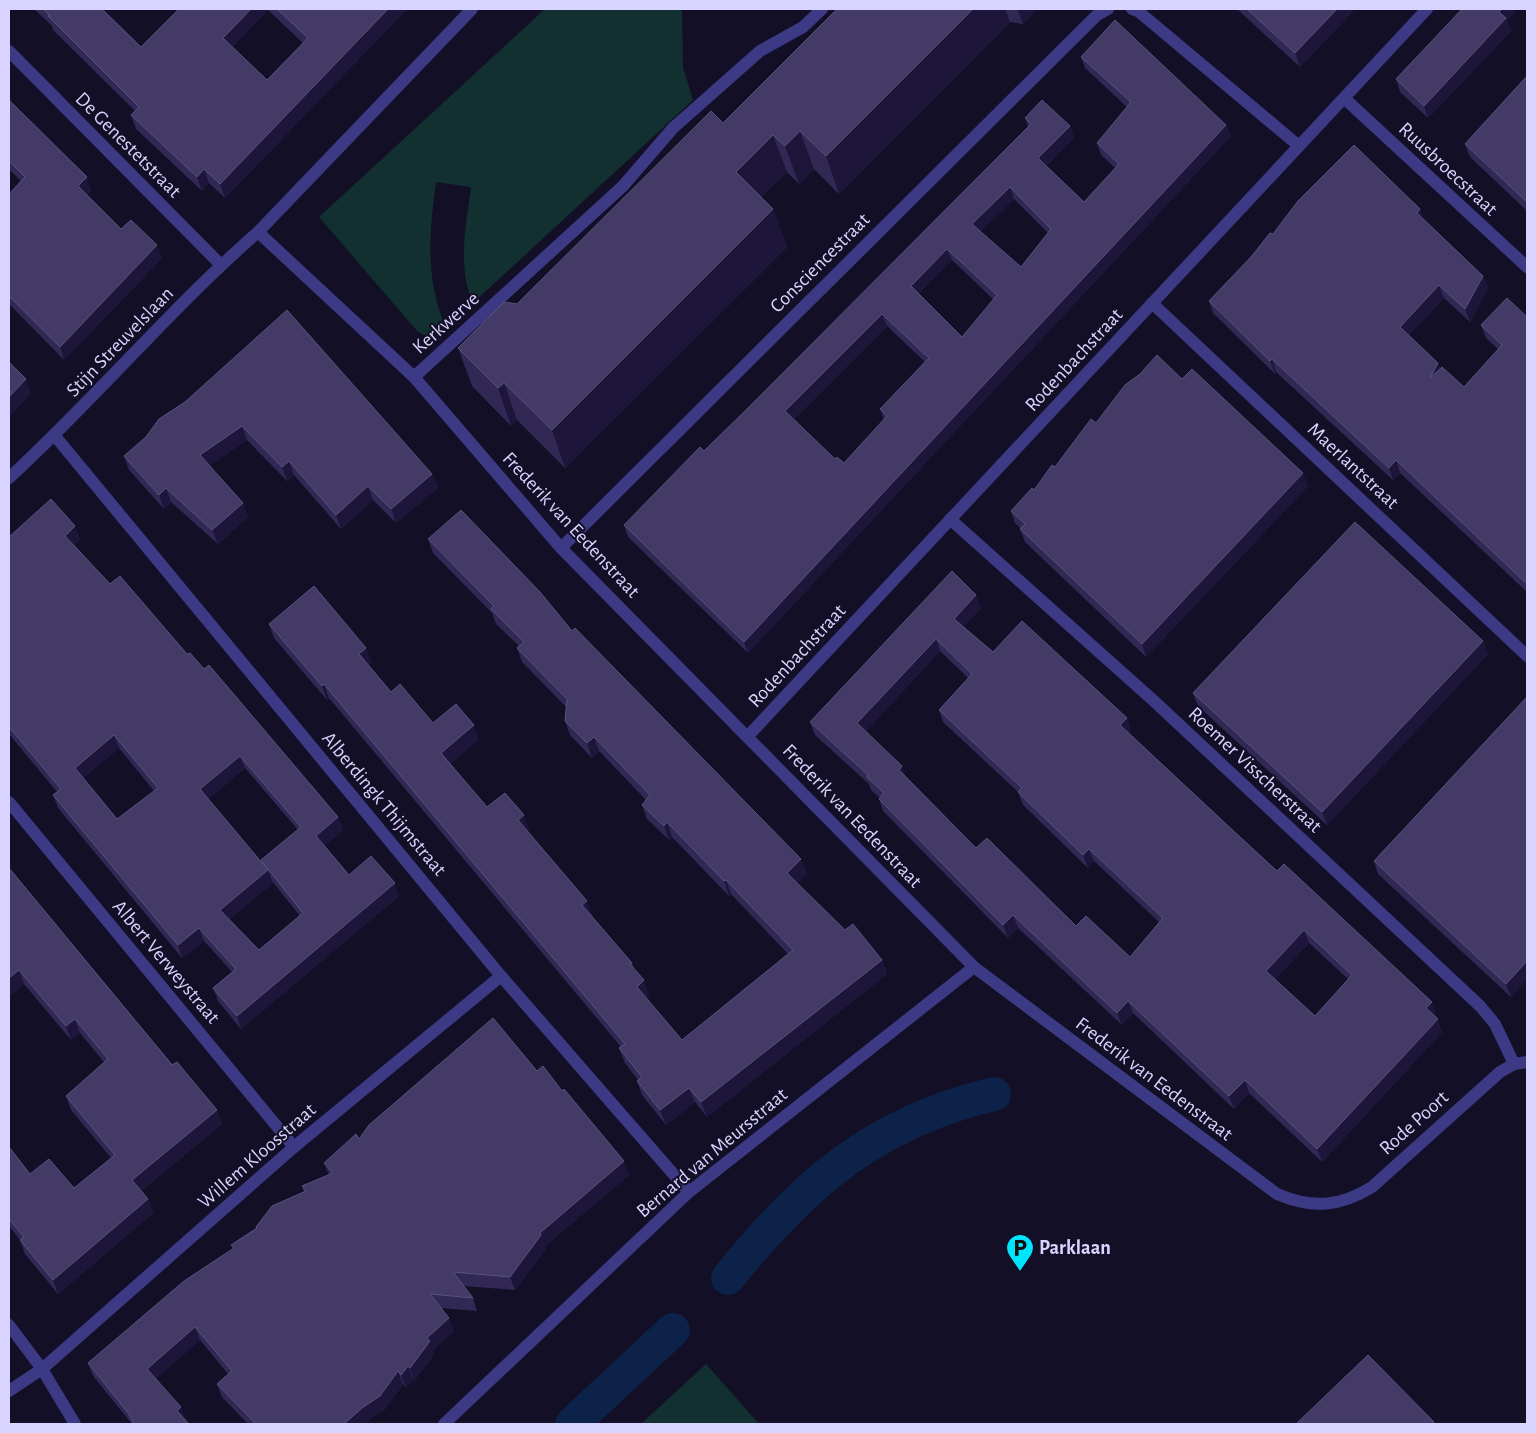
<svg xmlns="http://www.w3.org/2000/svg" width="1536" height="1433" font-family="'Alegreya Sans',sans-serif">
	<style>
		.green { fill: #12302f }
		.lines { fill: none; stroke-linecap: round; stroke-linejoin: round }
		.canal { stroke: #0c2248; stroke-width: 34 }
		.minor { stroke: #3d3a85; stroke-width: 12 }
		.wall { fill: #312854; fill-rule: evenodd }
		.shaded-wall { fill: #1d163a }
		.building { fill: #433a66; stroke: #5a527e; fill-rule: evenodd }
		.labels { text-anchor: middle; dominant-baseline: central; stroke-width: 4; stroke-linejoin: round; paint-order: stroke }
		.street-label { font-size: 20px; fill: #d9d4ff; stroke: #130f26 }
		.poi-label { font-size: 20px; font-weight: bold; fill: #d9d4ff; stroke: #130f26; text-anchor: start }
	</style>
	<rect width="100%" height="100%" fill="#130f26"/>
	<g class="green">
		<path d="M 545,9 L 682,9 L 683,67 L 693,100 L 473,303 C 457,268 466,224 471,187 L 436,182 C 429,235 425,278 446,328 L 429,337 L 418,332 L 319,217 Z"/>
		<polygon points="706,1364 759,1424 641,1424"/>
	</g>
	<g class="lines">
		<g class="canal">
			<path d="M 728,1278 C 803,1184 875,1122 994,1094"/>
			<polyline points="572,1424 673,1330"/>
		</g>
		<g class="minor">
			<polyline points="472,9 258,232 414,377 623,186 673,128 760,51 803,27 822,9"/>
			<polyline points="1132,9 1138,11 1299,146"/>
			<polyline points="9,51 221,265"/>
			<polyline points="1344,98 1527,267"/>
			<polyline points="1152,303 1527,656"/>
			<path d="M 414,377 L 561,548 L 974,967 L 1277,1194 C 1312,1209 1340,1207 1372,1187 L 1500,1072 L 1514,1064 L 1527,1062"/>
			<polyline points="55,436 501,976 689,1192"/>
			<path d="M 9,478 C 95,399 170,309 258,232"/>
			<polyline points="950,519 1154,701 1480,1006 1495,1024 1514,1064"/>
			<polyline points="561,548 1097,15 1108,9"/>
			<polyline points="748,736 1427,9"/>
			<polyline points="9,802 294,1147"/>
			<polyline points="9,1325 42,1369 75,1424"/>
			<polyline points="9,1391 42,1369 294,1147 501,976"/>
			<polyline points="444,1424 689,1192 974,967"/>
		</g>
	</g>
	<g class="wall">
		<path d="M 34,9 L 102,9 L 141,47 L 179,9 L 407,9 L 225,198 L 209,183 L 202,191 L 136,129 L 131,115 L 135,111 L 53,30 L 52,26 ZM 268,10 L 303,43 L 267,80 L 232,47 Z"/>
		<polygon points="837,9 1037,9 1023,24 1010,22 839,194 814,169 799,184 787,172 761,197 773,209 787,247 565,468 517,420 511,426 472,386 458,348 517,304 723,123"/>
		<polygon points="1237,9 1355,9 1300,67"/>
		<polygon points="1507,21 1511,31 1428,118 1400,92 1396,79"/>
		<path d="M 1081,57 L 1226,125 L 1231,136 L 748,653 L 628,537 L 624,525 L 704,451 L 747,409 L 1028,127 L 1025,118 L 1070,126 L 1074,138 L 1046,166 L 1084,202 L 1115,168 L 1101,155 L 1097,143 L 1127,107 L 1085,68 ZM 1014,199 L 1048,233 L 1021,267 L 980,232 ZM 952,260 L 994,300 L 962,337 L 918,294 ZM 887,326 L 925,362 L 880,409 L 884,420 L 844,463 L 835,459 L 794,419 Z"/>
		<polygon points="1527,76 1527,211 1470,157 1465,144"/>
		<polygon points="9,100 91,190 86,195 121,229 162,258 64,360 9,304 9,194 21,181 9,169"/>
		<polygon points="1424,220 1483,276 1488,288 1470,322 1444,298 1408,336 1438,363 1440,368 1464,387 1498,349 1486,338 1481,325 1527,317 1527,592 1400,473 1393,480 1276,372 1275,374 1213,313 1209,301 1273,234"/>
		<polygon points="185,402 432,474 438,488 396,523 373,500 341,529 294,475 287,481 247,440 209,466 243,503 248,517 218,544 171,502 164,509 129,470 124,456"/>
		<polygon points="1096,423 1308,486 1146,657 1025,542 1020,529 1021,529 1015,523 1011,511 1034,490"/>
		<path d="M 9,537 L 80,539 L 74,545 L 110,584 L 187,654 L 338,817 L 343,830 L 324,846 L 349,875 L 399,896 L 241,1029 L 218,1001 L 213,988 L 232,972 L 204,941 L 182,958 L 58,808 L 53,795 L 57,792 L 9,734 ZM 119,748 L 154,791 L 117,819 L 83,778 ZM 245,768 L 298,830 L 262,863 L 208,799 ZM 272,881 L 300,916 L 259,950 L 229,919 L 273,883 Z"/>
		<polygon points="428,539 572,631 807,874 797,883 845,930 882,960 887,974 707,1117 695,1102 666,1125 642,1095 637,1081 638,1080 625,1063 619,1048 621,1047 329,698 327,700 274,638 269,624 372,662 368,665 391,692 433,723 479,739 450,764 487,807 529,829 527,831 592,915 591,916 632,963 634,968 649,995 646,998 682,1040 788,954 731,894 729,896 672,837 669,840 647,819 642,805 646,800 599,751 592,758 570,735 565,721 566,707 522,662 517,648 519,646 496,624 492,613 433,553"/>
		<path d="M 981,608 L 963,626 L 993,652 L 1127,718 L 1131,730 L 1129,733 L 1277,871 L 1436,1015 L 1434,1016 L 1442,1032 L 1322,1162 L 1249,1093 L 1234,1109 L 1133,1013 L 1122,1025 L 1018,928 L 1008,938 L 883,811 L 879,799 L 880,798 L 871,790 L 869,784 L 815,735 L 810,722 ZM 940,651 L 968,678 L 939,710 L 943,722 L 1018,792 L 1023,805 L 1088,868 L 1094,861 L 1160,923 L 1130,957 L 1076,926 L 976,848 L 906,777 L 866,731 ZM 1309,943 L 1348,979 L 1315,1016 L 1275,979 Z"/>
		<polygon points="1483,641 1488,654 1327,825 1198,706 1193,693"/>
		<polygon points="1527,697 1527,979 1511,997 1378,874 1374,861"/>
		<polygon points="9,868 222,1124 141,1191 148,1199 153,1213 58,1294 25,1254 20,1240 9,1226 9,1147 30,1174 74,1188 111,1158 71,1110 66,1096 104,1062 80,1033 71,1040 24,984 9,997"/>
		<polygon points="537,1071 629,1175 545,1246 546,1249 515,1290 463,1286 473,1298 477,1311 441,1308 454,1331 433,1350 434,1354 414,1381 413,1379 406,1388 403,1384 385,1409 363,1424 248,1424 222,1397 217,1384 228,1374 200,1340 156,1378 189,1424 132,1424 93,1376 88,1363 233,1249 231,1245 256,1228 256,1227 304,1192 302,1186 329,1175 324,1163 359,1139"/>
	</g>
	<g class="shaded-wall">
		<polygon points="251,9 268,9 268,10 228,52 223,38"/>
		<polygon points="388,9 407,9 225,198 220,184"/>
		<polygon points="973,9 1005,9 1010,22 839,194 826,156"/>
		<polygon points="1017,9 1037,9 1023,24"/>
		<polygon points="1337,9 1355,9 1300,67 1295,53"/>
		<polygon points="1502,9 1518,9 1507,21 1511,31 1428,118 1424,106"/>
		<polygon points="1226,125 1231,136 748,653 744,642"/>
		<polygon points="1070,126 1074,138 1042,170 1038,158"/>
		<polygon points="800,131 814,169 799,184 785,146"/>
		<polygon points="773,135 787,172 749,209 736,172"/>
		<polygon points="204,169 209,183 202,191 197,177"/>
		<polygon points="87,177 91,190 82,199 78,186"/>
		<polygon points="1010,187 1014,199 976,236 972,224"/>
		<polygon points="773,209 787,247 565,468 552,430"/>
		<polygon points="1420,209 1425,222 1417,213"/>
		<polygon points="157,245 162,258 64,360 60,347"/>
		<polygon points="947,249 952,260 915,297 911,286"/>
		<polygon points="1483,276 1488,288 1470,322 1465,309"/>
		<polygon points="1439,285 1444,298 1404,340 1400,327"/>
		<polygon points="882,314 887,326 790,423 785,411"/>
		<polygon points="1272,359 1276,372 1275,374 1270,361"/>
		<polygon points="1438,363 1442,375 1430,378"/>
		<polygon points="26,379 31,394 9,417 9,397"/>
		<polygon points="504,383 517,420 511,426 498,388"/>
		<polygon points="242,426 247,440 205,469 200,455"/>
		<polygon points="1396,460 1400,473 1393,480 1389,468"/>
		<polygon points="289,461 294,475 287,481 282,467"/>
		<polygon points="1303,473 1308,486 1146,657 1142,644"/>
		<polygon points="432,474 438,488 396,523 391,509"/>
		<polygon points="368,486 373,500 341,529 336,515"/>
		<polygon points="166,488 171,502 164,509 159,495"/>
		<polygon points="243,503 248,517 218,544 212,530"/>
		<polygon points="75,526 80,539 70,549 65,536"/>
		<polygon points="976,595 981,608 958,631 954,619"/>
		<polygon points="936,639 940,651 862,736 857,723"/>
		<polygon points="1483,641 1488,654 1327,825 1322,812"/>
		<polygon points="366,648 372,662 364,668 359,654"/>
		<polygon points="324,684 329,698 327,700 322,686"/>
		<polygon points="1127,718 1131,730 1125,737 1120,725"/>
		<polygon points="474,725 479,739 446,768 441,753"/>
		<polygon points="114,735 119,748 79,781 75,768"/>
		<polygon points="594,737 599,751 592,758 587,743"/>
		<polygon points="240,756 245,768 204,802 200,789"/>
		<polygon points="902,766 907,779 899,770"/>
		<polygon points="524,815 529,829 523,834 518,820"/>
		<polygon points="338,817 343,830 320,849 316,836"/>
		<polygon points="667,822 672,837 669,840 664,826"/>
		<polygon points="1089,849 1094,861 1088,868 1083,855"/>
		<polygon points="801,859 807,874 792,888 787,873"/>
		<polygon points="268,870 273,883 225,923 220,910"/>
		<polygon points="726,880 731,894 729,896 724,881"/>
		<polygon points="395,883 399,896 241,1029 237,1016"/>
		<polygon points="587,901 592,915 587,920 582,905"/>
		<polygon points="1013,915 1018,928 1008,938 1003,925"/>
		<polygon points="199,928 204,941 182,958 178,945"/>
		<polygon points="1304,930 1309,943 1271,983 1266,971"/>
		<polygon points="882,960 887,974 707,1117 701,1102"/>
		<polygon points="1527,961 1527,979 1511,997 1506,984"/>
		<polygon points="19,970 24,984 9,997 9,978"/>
		<polygon points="644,980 649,995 642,1001 637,987"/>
		<polygon points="1128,1001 1133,1013 1122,1025 1117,1013"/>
		<polygon points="1432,1002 1436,1015 1430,1021 1426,1008"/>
		<polygon points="75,1019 80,1033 71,1040 66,1026"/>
		<polygon points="1438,1019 1442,1032 1322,1162 1317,1149"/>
		<polygon points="1245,1080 1249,1093 1234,1109 1229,1096"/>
		<polygon points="689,1088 695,1102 666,1125 660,1110"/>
		<polygon points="217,1110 222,1124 137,1194 132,1180"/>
		<polygon points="624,1161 629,1175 545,1246 546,1249 515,1290 510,1277 540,1233"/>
		<polygon points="148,1199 153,1213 58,1294 53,1280"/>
		<polygon points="449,1318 454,1331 433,1350 434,1354 414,1381 410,1368 427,1338"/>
		<polygon points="195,1327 200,1340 152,1382 147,1369"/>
		<polygon points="408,1366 413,1379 406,1388 401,1375"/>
		<polygon points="398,1371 403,1384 385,1409 363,1424 344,1424"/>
		<polygon points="181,1407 186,1421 177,1411"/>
	</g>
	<g class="building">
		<polygon points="43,9 102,9 141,47 179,9 251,9 223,38 267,80 308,38 277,9 388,9 220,184 204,169 197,177 131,115 139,107 48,16 50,16"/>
		<polygon points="837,9 973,9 826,156 800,131 785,146 773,135 736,172 773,209 552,430 504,383 498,388 458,348 504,302 517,304 711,111 723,123"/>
		<polygon points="1247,9 1337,9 1295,53"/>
		<polygon points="1462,9 1502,9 1499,12 1506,18 1424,106 1396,79"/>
		<path d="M 1115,20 L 1226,125 L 744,642 L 624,525 L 700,447 L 704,451 L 747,409 L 1031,124 L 1025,118 L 1042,100 L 1070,126 L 1038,158 L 1084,202 L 1119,164 L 1097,143 L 1131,102 L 1081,57 ZM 1010,187 L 1051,229 L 1021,267 L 972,224 ZM 947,249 L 997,295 L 962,337 L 911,286 ZM 882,314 L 929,358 L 880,409 L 887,416 L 844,463 L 837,457 L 835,459 L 785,411 Z"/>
		<polygon points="1527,76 1527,202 1465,144"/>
		<polygon points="9,100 87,177 78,186 121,229 131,220 157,245 60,347 9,296 9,194 25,177 9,161"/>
		<polygon points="1354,145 1420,209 1417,213 1483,276 1465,309 1439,285 1400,327 1438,363 1430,378 1442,367 1464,387 1502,345 1481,325 1507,298 1527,317 1527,584 1396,460 1389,468 1272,359 1270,361 1209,301 1251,257 1270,233 1273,234 1298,201"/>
		<polygon points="287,310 432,474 391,509 368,486 336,515 289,461 282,467 242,426 200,455 243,503 212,530 166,488 159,495 124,456 146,437 159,419 185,402"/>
		<polygon points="1157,355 1182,379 1192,369 1303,473 1142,644 1020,529 1025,524 1011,511 1032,488 1034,490 1052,465 1055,467 1091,419 1096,423 1125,385 1140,374"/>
		<polygon points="9,362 26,379 9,397"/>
		<path d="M 51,499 L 75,526 L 65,536 L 110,584 L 120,576 L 187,654 L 190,653 L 204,669 L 209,665 L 338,817 L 316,836 L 349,875 L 371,856 L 395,883 L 237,1016 L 213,988 L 236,969 L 199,928 L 178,945 L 53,795 L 61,789 L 9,727 L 9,537 ZM 114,735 L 158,788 L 117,819 L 75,768 ZM 240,756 L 301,827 L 261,860 L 303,913 L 259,950 L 220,910 L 268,870 L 200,789 Z"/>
		<polygon points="461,510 540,592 572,631 575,628 801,859 787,873 845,930 853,924 882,960 701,1102 689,1088 660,1110 637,1081 642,1077 619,1048 625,1044 324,684 322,686 269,624 314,586 366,648 359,654 391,692 400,684 433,723 456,704 474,725 441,753 487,807 505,793 524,815 518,820 587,901 582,905 632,963 630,964 644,980 637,987 682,1040 793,950 726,880 724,881 667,822 664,826 642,805 650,795 594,737 587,743 565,721 567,699 517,648 524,642 491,609 494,606 428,539"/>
		<polygon points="1355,522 1483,641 1322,812 1193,693"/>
		<path d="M 952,571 L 976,595 L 954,619 L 993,652 L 1022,621 L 1127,718 L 1120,725 L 1241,838 L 1277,871 L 1284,864 L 1432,1002 L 1426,1008 L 1438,1019 L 1317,1149 L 1245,1080 L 1229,1096 L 1128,1001 L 1117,1013 L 1013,915 L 1003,925 L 879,799 L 884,793 L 867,777 L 868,775 L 810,722 ZM 936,639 L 972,674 L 939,710 L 1022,788 L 1018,792 L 1083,855 L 1089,849 L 1163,918 L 1130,957 L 1086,916 L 1076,926 L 987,838 L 976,848 L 899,770 L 902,766 L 857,723 ZM 1304,930 L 1352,975 L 1315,1016 L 1266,971 Z"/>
		<polygon points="1527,697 1527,961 1506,984 1374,861"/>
		<polygon points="9,868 172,1065 177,1062 217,1110 132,1180 148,1199 53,1280 20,1240 24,1237 9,1219 9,1147 30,1174 49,1159 74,1188 115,1155 66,1096 108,1059 75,1019 66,1026 19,970 9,978"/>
		<polygon points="493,1018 537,1071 543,1066 562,1091 564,1089 624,1161 540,1233 541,1235 510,1277 453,1272 473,1298 430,1294 449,1318 427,1338 430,1341 410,1368 408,1366 401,1375 398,1371 380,1396 362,1408 344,1424 256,1424 217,1384 232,1371 195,1327 147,1369 181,1407 177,1411 189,1424 134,1424 129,1414 88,1363 184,1281 234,1248 231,1245 257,1228 256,1227 272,1206 306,1191 302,1186 333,1173 324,1163 356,1134 359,1139 369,1125"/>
		<polygon points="1368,1355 1434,1422 1432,1424 1296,1424"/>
	</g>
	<defs>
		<symbol id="parking-pin" viewBox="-11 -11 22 30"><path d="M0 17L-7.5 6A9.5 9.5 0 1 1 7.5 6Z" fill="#00e5ff" stroke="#130f26"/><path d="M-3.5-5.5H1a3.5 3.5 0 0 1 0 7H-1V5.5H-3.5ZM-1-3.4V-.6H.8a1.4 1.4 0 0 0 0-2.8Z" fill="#111"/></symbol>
	</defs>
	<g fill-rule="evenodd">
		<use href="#parking-pin" x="1004" y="1232" width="32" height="43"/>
	</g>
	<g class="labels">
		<g class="street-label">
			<text transform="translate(128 145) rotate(45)">De Genestetstraat</text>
			<text transform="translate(1448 169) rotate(43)">Ruusbroecstraat</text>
			<text transform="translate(820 263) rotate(-45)">Consciencestraat</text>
			<text transform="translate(446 323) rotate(-42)">Kerkwerve</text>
			<text transform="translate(120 342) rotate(-46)">Stijn Streuvelslaan</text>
			<text transform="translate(1074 360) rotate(-47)">Rodenbachstraat</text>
			<text transform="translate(1353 466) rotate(43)">Maerlantstraat</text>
			<text transform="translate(571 525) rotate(47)">Frederik van Eedenstraat</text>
			<text transform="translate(797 656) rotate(-47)">Rodenbachstraat</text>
			<text transform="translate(1255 770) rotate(43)">Roemer Visscherstraat</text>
			<text transform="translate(384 804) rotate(50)">Alberdingk Thijmstraat</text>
			<text transform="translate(852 816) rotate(46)">Frederik van Eedenstraat</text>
			<text transform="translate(166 962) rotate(50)">Albert Verweystraat</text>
			<text transform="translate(1154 1079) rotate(37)">Frederik van Eedenstraat</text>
			<text transform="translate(1414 1123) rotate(-42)">Rode Poort</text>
			<text transform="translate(712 1153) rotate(-40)">Bernard van Meursstraat</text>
			<text transform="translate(257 1156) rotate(-41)">Willem Kloosstraat</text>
		</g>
		<g class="poi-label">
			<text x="1039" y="1248">Parklaan</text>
		</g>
	</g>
	<rect width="1536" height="1433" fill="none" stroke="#d9d4ff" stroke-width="20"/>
</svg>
